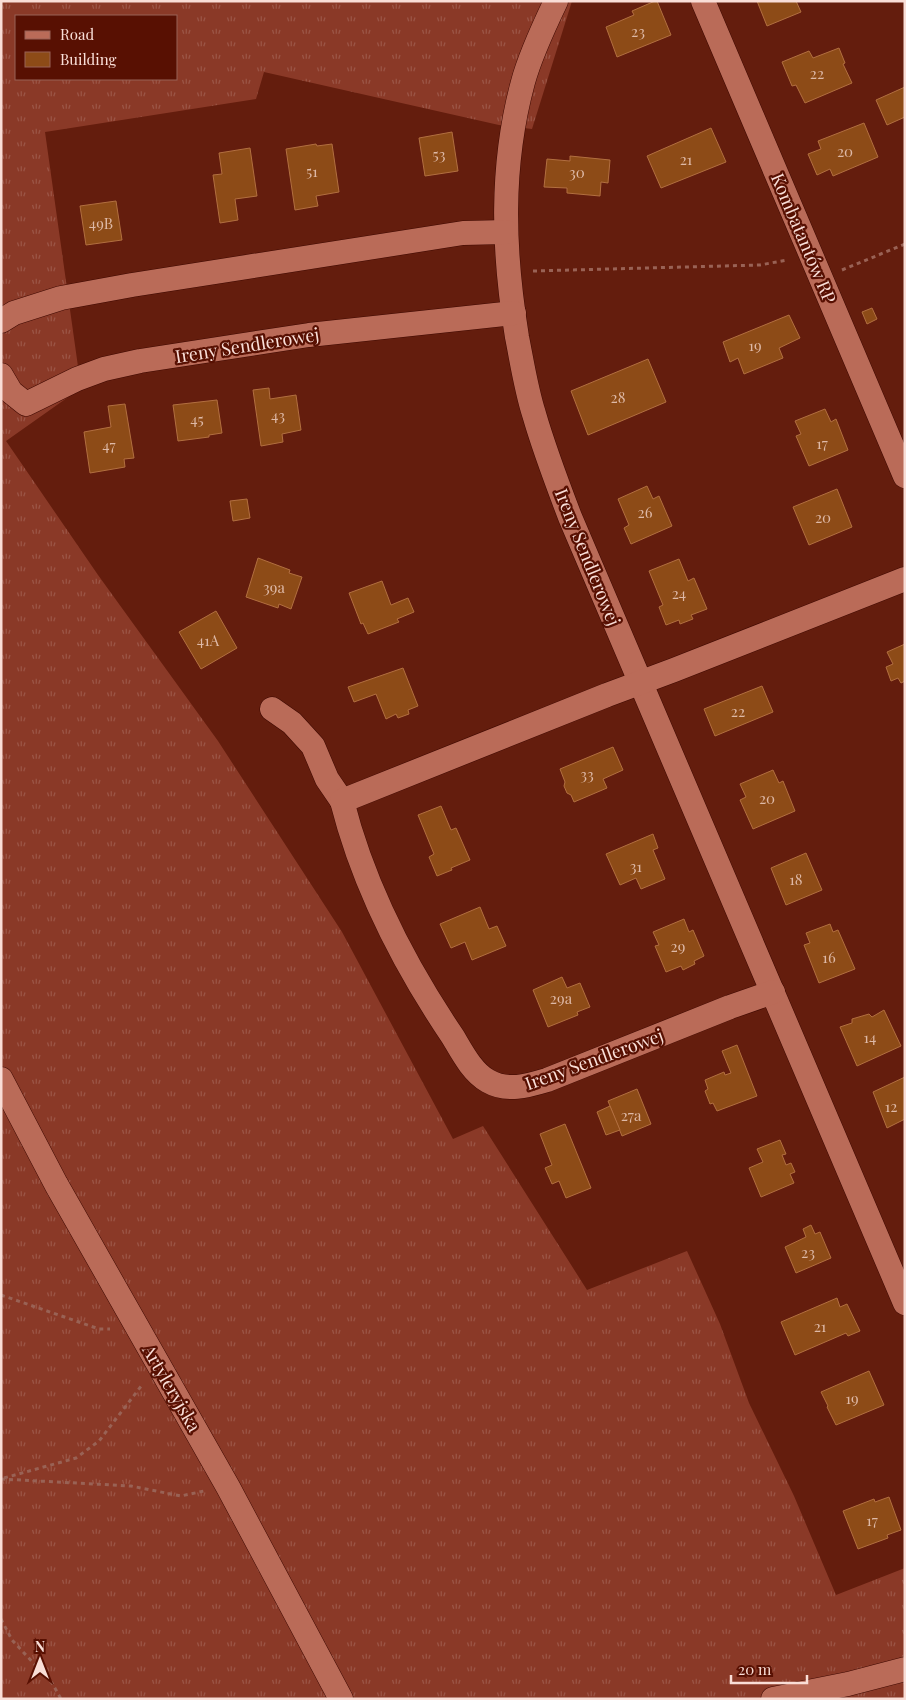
<svg xmlns="http://www.w3.org/2000/svg" width="906" height="1700" font-family="'Playfair Display',serif">
	<style>
		.grass { fill: url(#grass-tufts); fill-rule: evenodd }
		.building { fill: #8d4b17; stroke: #b26f40 }
		.lines { fill: none; stroke-linecap: round; stroke-linejoin: round }
		.street-casing { stroke: #3f0901; stroke-width: 25 }
		.path { stroke: #996255; stroke-width: 3; stroke-dasharray: 4 4; stroke-linecap: butt }
		.street { stroke: #ba6b58; stroke-width: 24 }
		.labels { text-anchor: middle; dominant-baseline: central; stroke-width: 4.5; stroke-linejoin: round; paint-order: stroke }
		.number-label { font-size: 15px; fill: #deb9a7 }
		.street-label { font-size: 18px; fill: #f9ded7; stroke: #581002 }
	</style>
	<defs>
		<pattern id="grass-tufts" width="24" height="20" patternUnits="userSpaceOnUse" patternTransform="scale(1.25)"><rect width="24" height="20" fill="#8a3927"/><path d="M3 7l-1-3M5 7V3M7 7l1-3M15 17l-1-3M17 17v-4M19 17l1-3" fill="none" stroke="#9b5546"/></pattern>
	</defs>
	<rect width="100%" height="100%" fill="#641d0d"/>
	<path class="grass" d="M 1,1 L 572,1 L 532,129 L 499,125 L 264,72 L 256,99 L 45,132 L 81,388 L 6,441 L 98,575 L 218,741 L 342,932 L 453,1139 L 483,1126 L 587,1290 L 687,1251 L 720,1324 L 749,1403 L 794,1496 L 836,1595 L 905,1568 L 905,1699 L 1,1699 ZM 16,16 L 176,16 L 176,79 L 16,79 Z"/>
	<g class="building">
		<polygon points="655,1 657,1 671,35 617,57 606,27 634,15 632,11"/>
		<polygon points="757,1 796,1 801,12 767,26"/>
		<polygon points="839,48 845,63 843,64 852,83 805,103 796,85 792,86 782,62 809,51 813,58"/>
		<polygon points="905,87 905,117 887,125 876,100"/>
		<polygon points="864,123 878,157 833,176 830,169 817,175 808,154 821,149 818,141"/>
		<polygon points="711,128 726,162 661,188 647,156"/>
		<polygon points="452,132 458,171 425,176 419,138"/>
		<polygon points="316,144 317,146 332,144 339,192 316,196 318,206 295,210 286,149"/>
		<polygon points="250,148 257,196 235,199 238,220 220,223 213,175 222,174 219,153"/>
		<polygon points="570,156 610,160 608,183 601,182 600,196 567,193 567,188 544,187 547,159 570,161"/>
		<polygon points="116,201 122,240 86,245 80,206"/>
		<polygon points="872,308 877,319 867,324 862,312"/>
		<polygon points="789,315 800,338 779,348 783,358 744,374 738,358 730,362 723,342"/>
		<polygon points="648,359 666,402 588,435 571,391"/>
		<polygon points="269,388 270,399 296,395 301,430 282,434 283,442 261,446 253,390"/>
		<polygon points="217,400 222,433 209,435 209,437 178,441 173,405"/>
		<polygon points="125,404 134,458 124,459 125,467 90,473 84,432 111,427 108,406"/>
		<polygon points="825,409 831,422 836,419 848,450 809,466 796,436 801,434 795,421"/>
		<polygon points="647,486 653,499 659,496 672,526 631,544 624,528 629,525 618,499"/>
		<polygon points="837,489 852,527 809,545 793,507"/>
		<polygon points="247,499 250,518 233,521 230,501"/>
		<polygon points="258,558 290,570 289,573 302,577 291,609 279,604 278,608 246,597"/>
		<polygon points="679,559 688,581 694,578 707,609 691,615 693,619 680,624 679,620 666,625 659,607 663,605 649,571"/>
		<polygon points="382,581 391,605 408,598 414,612 397,619 399,622 368,634 363,623 361,624 349,593"/>
		<polygon points="216,611 237,648 201,669 179,632"/>
		<polygon points="905,644 905,681 901,683 898,678 891,681 886,667 893,664 887,652"/>
		<polygon points="403,668 418,706 408,710 409,714 398,718 396,714 386,719 376,694 354,702 348,687"/>
		<polygon points="762,686 773,712 715,736 704,709"/>
		<polygon points="613,747 623,770 603,779 607,788 574,802 571,795 567,793 564,786 565,782 560,769"/>
		<polygon points="773,770 779,783 783,781 795,811 753,829 740,800 746,797 740,784"/>
		<polygon points="441,806 451,830 456,828 470,860 451,868 452,870 437,876 429,857 434,854 418,815"/>
		<polygon points="653,834 658,848 653,850 665,879 641,889 636,878 620,885 606,854"/>
		<polygon points="806,853 822,890 786,905 771,868"/>
		<polygon points="480,907 489,929 497,926 506,946 472,960 465,942 451,948 440,924"/>
		<polygon points="684,919 689,932 693,930 704,956 694,961 695,964 683,970 681,966 666,972 655,946 659,945 653,932"/>
		<polygon points="830,924 833,932 838,930 855,969 819,983 804,945 810,943 806,933"/>
		<polygon points="562,977 567,988 580,983 590,1007 577,1012 578,1015 548,1027 533,990"/>
		<polygon points="884,1010 901,1046 857,1066 840,1027 852,1023 852,1019 869,1014 872,1017"/>
		<polygon points="737,1045 757,1096 717,1111 713,1103 710,1104 705,1091 708,1089 705,1080 724,1072 725,1075 731,1073 722,1051"/>
		<polygon points="905,1077 905,1119 887,1128 873,1092"/>
		<polygon points="637,1089 651,1124 622,1136 608,1101"/>
		<polygon points="610,1106 620,1130 606,1135 597,1112"/>
		<polygon points="565,1124 591,1188 566,1198 559,1181 552,1184 545,1168 552,1165 540,1134"/>
		<polygon points="780,1140 786,1154 782,1155 786,1165 791,1163 795,1172 790,1174 794,1183 761,1197 749,1168 763,1162 757,1149"/>
		<polygon points="811,1225 815,1234 820,1232 831,1258 796,1273 785,1247 806,1237 803,1229"/>
		<polygon points="837,1298 840,1307 847,1304 860,1331 848,1336 846,1333 795,1355 781,1322"/>
		<polygon points="869,1371 884,1405 836,1425 827,1407 828,1406 821,1392"/>
		<polygon points="889,1497 901,1530 887,1535 888,1538 858,1549 843,1511 874,1499 875,1502"/>
	</g>
	<g class="lines">
		<defs>
			<g id="street">
				<path d="M 556,1 C 544,26 530,56 523,82 C 500,167 503,251 517,337 C 522,362 526,389 534,414 C 544,449 557,483 570,517 L 905,1303"/>
				<path d="M 703,1 C 771,159 837,318 905,476"/>
				<polyline points="1,321 14,313 61,298 132,285 463,233 506,232"/>
				<polyline points="1,375 11,392 26,404 77,379 104,369 140,361 309,335 514,313"/>
				<polyline points="272,709 292,723 313,746 327,779 342,801"/>
				<path d="M 773,992 L 730,1007 L 547,1080 C 527,1086 507,1092 488,1081 C 472,1072 462,1052 453,1037 C 405,966 363,884 342,801 L 607,695 L 674,670 L 905,579"/>
				<polyline points="1,1079 56,1184 228,1487 341,1699"/>
				<polyline points="773,1699 848,1684 905,1669"/>
			</g>
		</defs>
		<use href="#street" class="street-casing"/>
		<g class="path">
			<polyline points="842,270 905,244"/>
			<polyline points="533,271 760,265 787,260"/>
			<polyline points="1,1295 99,1329 110,1329"/>
			<polyline points="4,1478 76,1458 99,1441 142,1385"/>
			<polyline points="1,1479 131,1486 181,1496 204,1491"/>
			<polyline points="1,1619 12,1640 52,1683 61,1699"/>
		</g>
		<use href="#street" class="street"/>
	</g>
	<g class="labels">
		<g class="number-label">
			<text x="638" y="31">23</text>
			<text x="817" y="73">22</text>
			<text x="845" y="151">20</text>
			<text x="439" y="154">53</text>
			<text x="686" y="159">21</text>
			<text x="312" y="171">51</text>
			<text x="577" y="172">30</text>
			<text x="101" y="223">49B</text>
			<text x="755" y="345">19</text>
			<text x="618" y="397">28</text>
			<text x="278" y="415">43</text>
			<text x="197" y="419">45</text>
			<text x="822" y="443">17</text>
			<text x="109" y="445">47</text>
			<text x="645" y="512">26</text>
			<text x="823" y="517">20</text>
			<text x="274" y="587">39a</text>
			<text x="679" y="593">24</text>
			<text x="208" y="640">41A</text>
			<text x="738" y="711">22</text>
			<text x="587" y="774">33</text>
			<text x="767" y="798">20</text>
			<text x="636" y="866">31</text>
			<text x="796" y="879">18</text>
			<text x="678" y="946">29</text>
			<text x="829" y="957">16</text>
			<text x="561" y="998">29a</text>
			<text x="870" y="1037">14</text>
			<text x="891" y="1106">12</text>
			<text x="631" y="1115">27a</text>
			<text x="808" y="1252">23</text>
			<text x="820" y="1326">21</text>
			<text x="852" y="1398">19</text>
			<text x="872" y="1520">17</text>
		</g>
		<g class="street-label">
			<text transform="translate(804 238) rotate(67)">Kombatantów RP</text>
			<text transform="translate(247 345) rotate(-9)">Ireny Sendlerowej</text>
			<text transform="translate(588 557) rotate(68)">Ireny Sendlerowej</text>
			<text transform="translate(594 1059) rotate(-20)">Ireny Sendlerowej</text>
			<text transform="translate(172 1388) rotate(60)">Artyleryjska</text>
		</g>
	</g>
	<rect width="906" height="1700" fill="none" stroke="#f9ded7" stroke-width="5"/>
	<rect x="15" y="15" width="162" height="65" fill="#581002" stroke="#986257"/>
	<rect x="25" y="31" width="25" height="8" fill="#ba6b58" stroke="#986257"/>
	<text x="60" y="40" font-size="15" fill="#f9ded7">Road</text>
	<rect x="25" y="52" width="25" height="15" fill="#8d4b17" stroke="#986257"/>
	<text x="60" y="65" font-size="15" fill="#f9ded7">Building</text>
	<g transform="translate(40 1660)" stroke="#581002" stroke-width="4" paint-order="stroke">
	<path d="M0-4L9 19L0 12L-9 19Z" fill="#f9ded7"/>
	<text y="-8" font-size="14" font-weight="bold" text-anchor="middle" fill="#f9ded7">N</text>
	</g>
	<path d="M731 1675v8h76v-8" fill="none" stroke="#f9ded7" stroke-width="2.5"/>
	<text x="738" y="1675" font-size="15" fill="#f9ded7" stroke="#581002" stroke-width="4" paint-order="stroke">20 m</text>
</svg>
